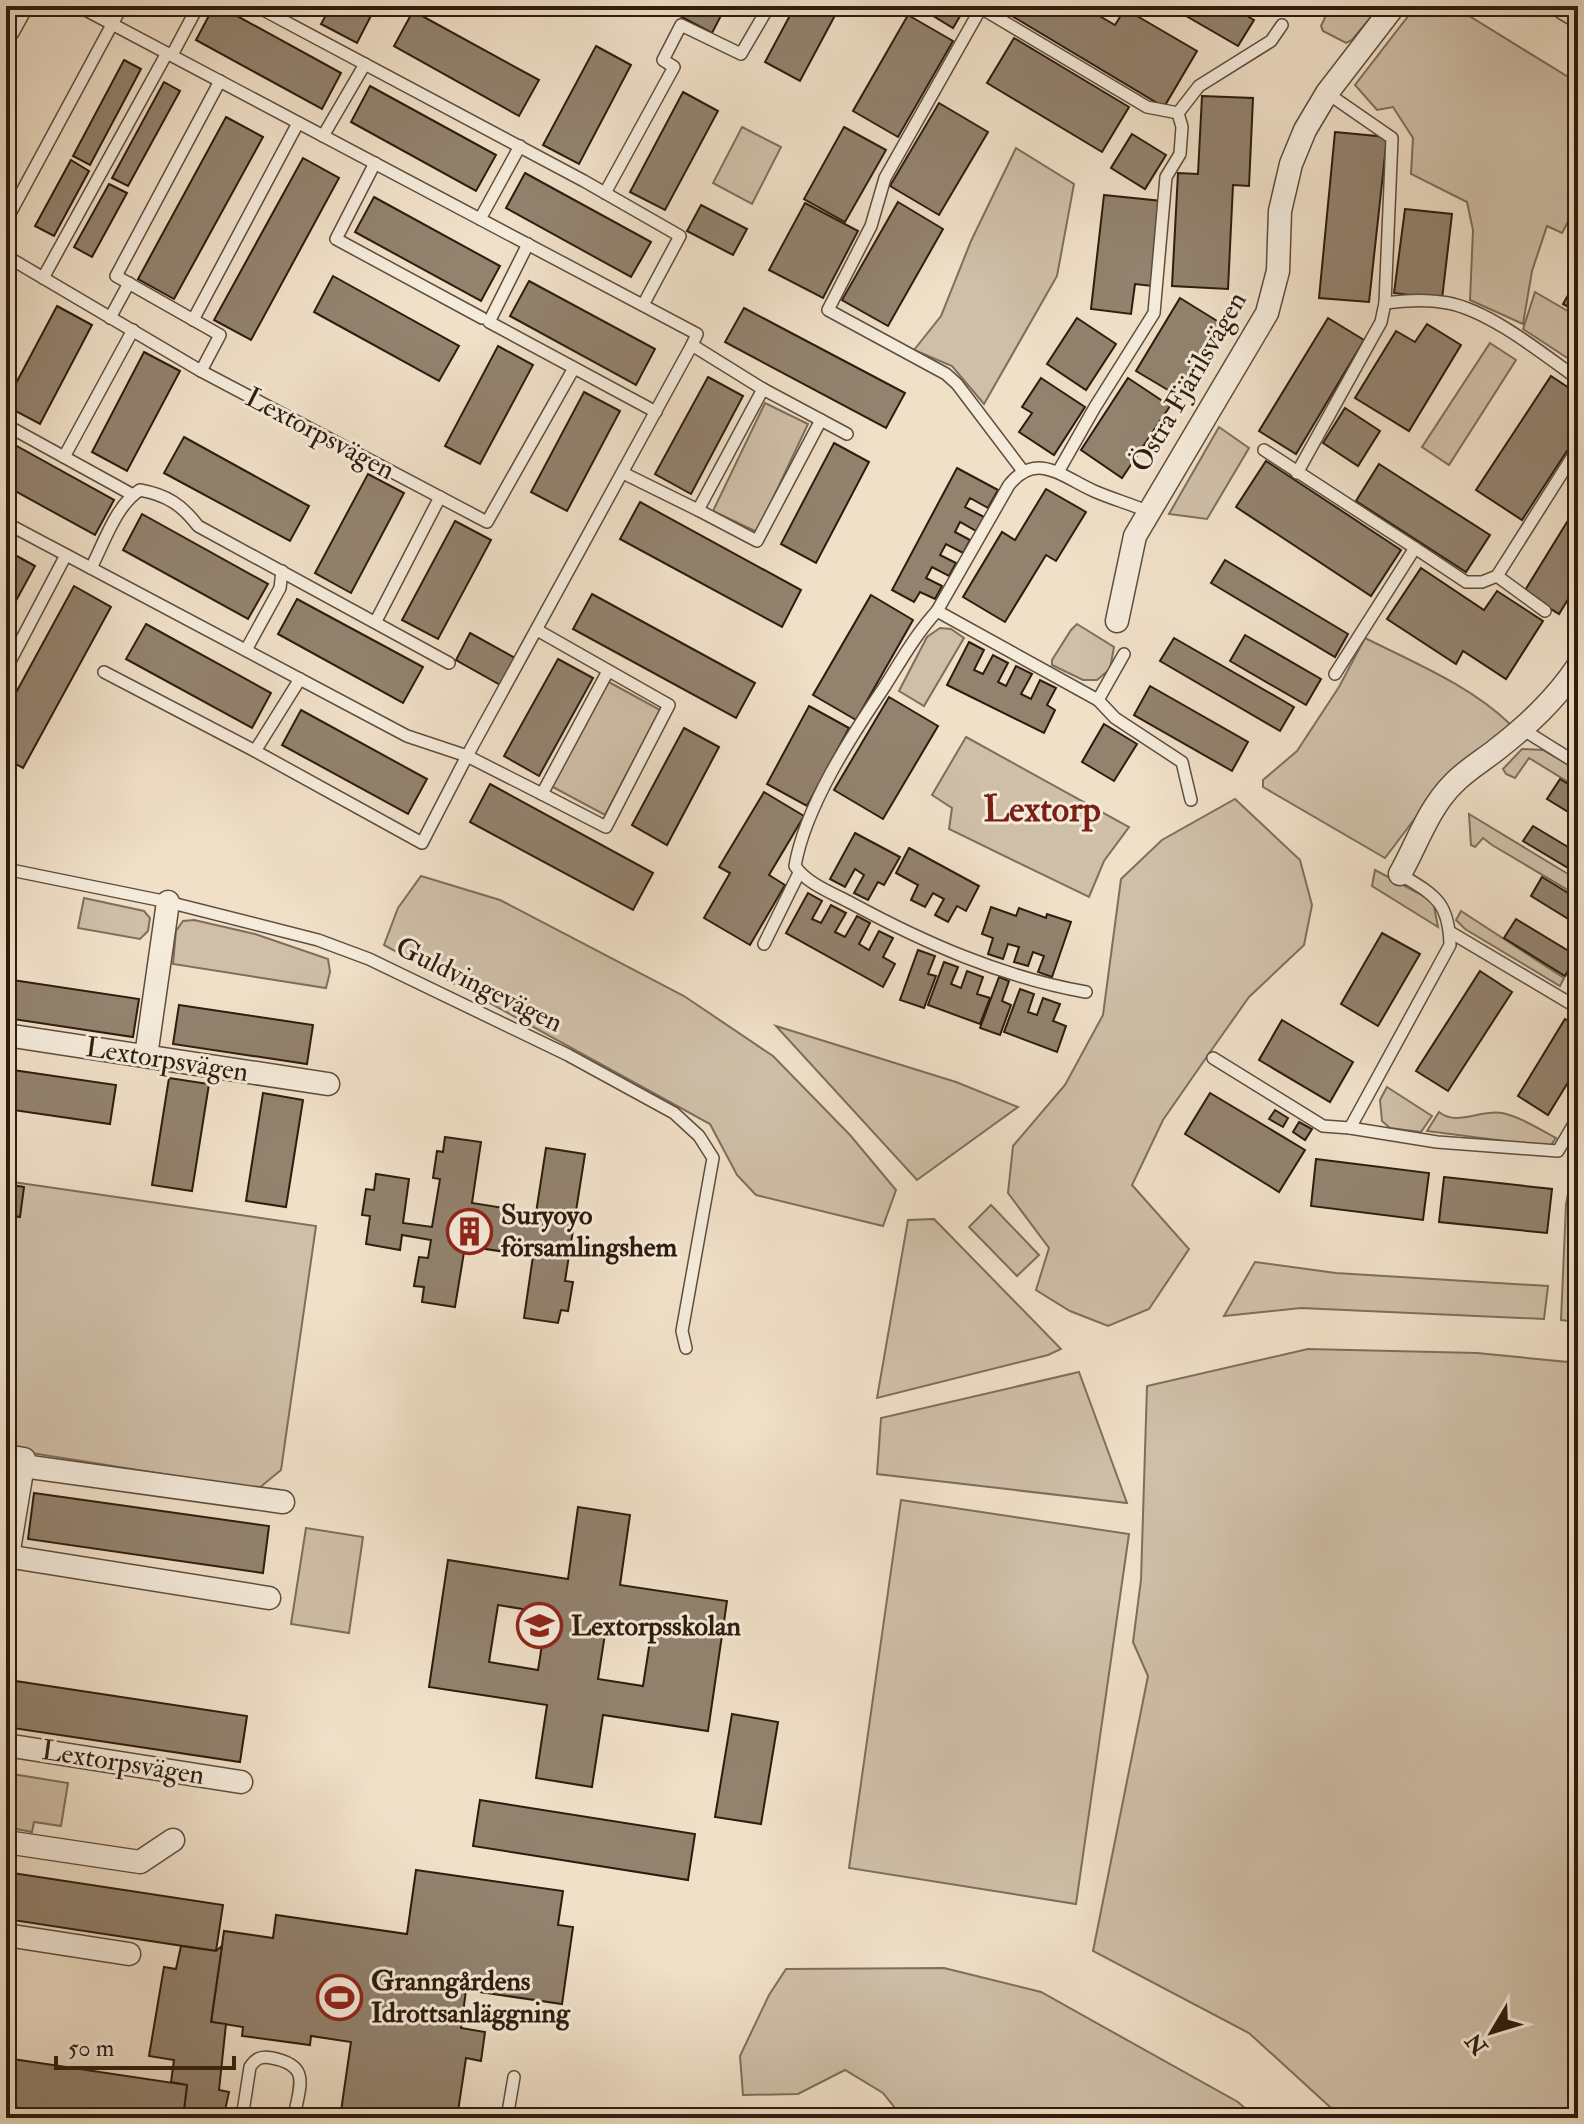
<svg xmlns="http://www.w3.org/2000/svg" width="1584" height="2124" font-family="'IM FELL Double Pica',serif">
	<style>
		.green { fill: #cfbfa8; stroke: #7e6e5a; stroke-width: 2 }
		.building { fill: #92826e; stroke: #2d1c0d; stroke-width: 2; fill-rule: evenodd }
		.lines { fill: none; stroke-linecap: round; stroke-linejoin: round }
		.service-casing { stroke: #5e4d3c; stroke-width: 14 }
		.minor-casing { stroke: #5e4d3c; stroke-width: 25 }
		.tertiary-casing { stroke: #5e4d3c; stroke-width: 31 }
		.service { stroke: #f5ebdb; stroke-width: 11 }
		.minor { stroke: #f5ebdb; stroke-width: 22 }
		.tertiary { stroke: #f5ebdb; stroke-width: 28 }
		.labels { text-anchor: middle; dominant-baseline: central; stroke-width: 6; stroke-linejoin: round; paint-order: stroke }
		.street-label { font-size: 28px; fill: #2d1c0d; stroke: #f5ebdb }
		.poi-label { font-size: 28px; font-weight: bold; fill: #2d1c0d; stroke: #f5ebdb; text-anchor: start }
		.district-label { font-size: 36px; font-weight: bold; fill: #7a1f14; stroke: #f5ebdb }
	</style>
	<rect width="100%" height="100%" fill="#f0e0c8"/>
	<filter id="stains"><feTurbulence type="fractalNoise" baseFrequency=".0025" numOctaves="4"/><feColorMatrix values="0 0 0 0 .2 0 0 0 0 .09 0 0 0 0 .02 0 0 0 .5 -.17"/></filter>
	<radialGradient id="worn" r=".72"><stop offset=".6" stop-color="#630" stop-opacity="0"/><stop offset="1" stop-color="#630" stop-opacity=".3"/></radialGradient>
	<g class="green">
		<polygon points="1327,6 1380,6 1352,40 1346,43 1323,31 1321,26 1329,9"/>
		<polygon points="1416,6 1453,6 1578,83 1578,203 1562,233 1547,226 1532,271 1523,324 1470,300 1473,230 1467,202 1411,174 1413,138 1393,107 1377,110 1355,85"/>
		<polygon points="742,127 781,147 752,204 713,183"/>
		<polygon points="1016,148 1074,184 1057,276 984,404 952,366 914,350 941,316 971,241"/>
		<polygon points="1535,292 1578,317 1578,365 1523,329"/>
		<polygon points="1490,343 1516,360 1449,465 1422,447"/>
		<polygon points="765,403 808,424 757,532 713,511"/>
		<polygon points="1219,427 1249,448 1207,519 1169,514"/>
		<polygon points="1077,624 1114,647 1110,669 1097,680 1083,680 1052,665 1052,660 1071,630"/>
		<polygon points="940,628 951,629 964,638 924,706 899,691 927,637"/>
		<path d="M 1365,638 C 1415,663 1471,686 1511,725 L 1450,772 L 1385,858 L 1263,787 L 1263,780 L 1297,751 L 1339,687 Z"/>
		<polygon points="607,681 660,710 605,815 551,786"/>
		<polygon points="966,737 1129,827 1104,861 1089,897 949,829 952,808 932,795"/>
		<polygon points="1522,749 1543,750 1578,770 1578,788 1529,758 1515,778 1506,774 1503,769"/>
		<polygon points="1235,799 1300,860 1312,905 1304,945 1249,997 1215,1045 1163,1120 1132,1185 1189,1249 1149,1309 1108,1326 1070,1311 1036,1290 1049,1248 1008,1193 1013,1146 1065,1085 1103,1015 1121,879 1162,840"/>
		<polygon points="1469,814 1578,880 1578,896 1492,845 1483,838 1475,847 1471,845"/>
		<polygon points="1375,870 1433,901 1438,927 1372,886"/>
		<polygon points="421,876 500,900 684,996 773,1056 850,1135 896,1190 883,1226 756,1195 737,1175 710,1124 384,945 398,908"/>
		<polygon points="84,898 144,911 150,918 148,931 140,939 78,928"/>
		<polygon points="1461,911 1564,978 1560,986 1465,929 1456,920"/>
		<polygon points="194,920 255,934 328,959 330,972 326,988 173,964 176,931 183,921"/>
		<polygon points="776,1026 956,1082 1018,1107 917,1180"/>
		<polygon points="1387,1087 1432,1116 1421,1132 1390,1128 1382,1121 1380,1100"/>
		<path d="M 1439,1112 C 1458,1127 1480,1109 1502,1113 C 1521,1117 1539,1129 1556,1138 L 1551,1145 L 1544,1146 L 1427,1131 Z"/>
		<polygon points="6,1181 316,1226 281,1470 258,1489 6,1449"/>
		<polygon points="1578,1183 1578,1322 1561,1320 1566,1204 1569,1189"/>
		<polygon points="991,1205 1039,1255 1017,1276 969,1227"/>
		<polygon points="934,1219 1061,1349 1048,1355 877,1398 908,1220"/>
		<polygon points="1255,1262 1336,1273 1548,1286 1544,1319 1301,1308 1224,1316"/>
		<polygon points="1308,1349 1477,1353 1578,1363 1578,2118 1342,2118 1249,2033 1093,1951 1148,1676 1133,1642 1141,1580 1147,1386"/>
		<polygon points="1079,1372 1127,1503 877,1474 881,1418"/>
		<polygon points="901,1500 1129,1534 1076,1904 849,1868"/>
		<polygon points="306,1528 363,1537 349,1633 291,1624"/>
		<polygon points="6,1773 68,1783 61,1826 34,1822 32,1832 6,1827"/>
		<polygon points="944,1968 1041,1992 1238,2102 1256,2118 903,2118 883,2093 845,2070 798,2094 743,2095 740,2056 769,1995 786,1969"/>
	</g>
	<g class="building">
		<polygon points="214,6 219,6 341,73 322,109 196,40"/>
		<polygon points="331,6 376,6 357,43 321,24"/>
		<polygon points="681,6 726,6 712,33 676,14"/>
		<polygon points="795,6 840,6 800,81 765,62"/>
		<polygon points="917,6 966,6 953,28"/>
		<polygon points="1004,6 1082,6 1115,25 1125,9 1197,51 1164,107 1002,10"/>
		<polygon points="1169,6 1230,6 1254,20 1238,46"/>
		<polygon points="413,11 539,80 519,116 394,46"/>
		<polygon points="908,15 953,41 898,137 853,111"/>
		<polygon points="1014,38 1129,107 1102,152 987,83"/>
		<polygon points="596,46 631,65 579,164 543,145"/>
		<polygon points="124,60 141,69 90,165 73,156"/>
		<polygon points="164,82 180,91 128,186 112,178"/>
		<polygon points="370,86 496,155 476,191 351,122"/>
		<polygon points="683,92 718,111 665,210 630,192"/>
		<polygon points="1202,96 1253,98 1249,186 1233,185 1228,289 1172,286 1178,173 1198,174"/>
		<polygon points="939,103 988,132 939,215 890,186"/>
		<polygon points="226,117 263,137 174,299 138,279"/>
		<polygon points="844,127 886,150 845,222 804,199"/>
		<polygon points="1335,132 1387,137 1369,302 1319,298"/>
		<polygon points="1132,134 1166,155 1145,189 1111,168"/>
		<polygon points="303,158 339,178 251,340 214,320"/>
		<polygon points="71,160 89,171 54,236 35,226"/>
		<polygon points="525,173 651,242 631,277 506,208"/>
		<polygon points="109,184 127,193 92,257 74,247"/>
		<polygon points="1104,195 1162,201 1152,286 1135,284 1131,314 1091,309"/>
		<polygon points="374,197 500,266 481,301 355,232"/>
		<polygon points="898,202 943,229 888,326 842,300"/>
		<polygon points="805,203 858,231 823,298 769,270"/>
		<polygon points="701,205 747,229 733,255 687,231"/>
		<polygon points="1405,209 1452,214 1442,299 1394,293"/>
		<polygon points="333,276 459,346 439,381 314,312"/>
		<polygon points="529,281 655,349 636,385 510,316"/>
		<polygon points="1576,281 1578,282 1578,312 1563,304"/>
		<polygon points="1180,298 1222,324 1178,396 1136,371"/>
		<polygon points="57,306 92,325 40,424 6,406 6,402"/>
		<polygon points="744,308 905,393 886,428 725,342"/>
		<polygon points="1077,318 1116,344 1086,390 1047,364"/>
		<polygon points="1328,318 1364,340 1296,454 1259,431"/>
		<polygon points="1427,324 1461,345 1409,431 1355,398 1396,331 1415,342"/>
		<polygon points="498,346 533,365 480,464 445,446"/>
		<polygon points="144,352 180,371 127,471 92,452"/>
		<polygon points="1551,376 1578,394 1578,434 1522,520 1476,490"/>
		<polygon points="708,377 743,396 691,494 655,474"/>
		<polygon points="1041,378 1085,407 1054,455 1019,432 1032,413 1022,407"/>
		<polygon points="1128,378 1170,406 1122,478 1081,450"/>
		<polygon points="584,392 620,411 567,511 531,492"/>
		<polygon points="1345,408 1380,431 1358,466 1323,443"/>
		<polygon points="184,437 309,506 290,541 164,473"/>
		<polygon points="6,440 114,500 95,535 6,486"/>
		<polygon points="834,443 869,462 816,563 781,544"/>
		<polygon points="1266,461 1401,550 1371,596 1236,507"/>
		<polygon points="1379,464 1490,535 1466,572 1356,501"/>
		<polygon points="957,468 998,490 988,508 970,498 965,507 984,517 976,531 960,522 955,532 970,540 963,553 946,544 940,555 956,563 949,576 932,567 926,578 942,586 935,599 920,592 914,602 892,590"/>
		<polygon points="368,474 404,493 351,593 315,573"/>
		<polygon points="1046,489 1086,512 1056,561 1046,555 1005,622 963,597 1002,532 1015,540"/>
		<polygon points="640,502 801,590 782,627 620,539"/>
		<polygon points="142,514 268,584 248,619 123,550"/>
		<polygon points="455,521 491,540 438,639 402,620"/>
		<polygon points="1567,522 1578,528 1578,583 1559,614 1524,592"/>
		<polygon points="6,550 35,566 6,619"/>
		<polygon points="1225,560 1348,634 1335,657 1211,583"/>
		<polygon points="1421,568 1484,610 1497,591 1543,621 1506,679 1463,651 1456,664 1387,619"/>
		<polygon points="74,586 111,607 23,768 6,759 6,711"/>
		<polygon points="592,594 755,683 736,718 573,629"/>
		<polygon points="871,595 913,620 856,720 813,695"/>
		<polygon points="297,599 423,667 403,703 278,634"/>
		<polygon points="146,624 271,693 252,728 126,659"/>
		<polygon points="470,633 517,659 502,686 456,660"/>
		<polygon points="1245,635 1321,679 1306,705 1230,661"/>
		<polygon points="1174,638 1294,707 1280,731 1160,661"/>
		<polygon points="969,642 984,650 974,670 983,674 993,655 1008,663 998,682 1006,686 1016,666 1032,674 1021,694 1031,699 1040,680 1056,688 1047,705 1055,710 1044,733 947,685"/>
		<polygon points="558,659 593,678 539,776 504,756"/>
		<polygon points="1150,686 1248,742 1232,771 1134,715"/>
		<polygon points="889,697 938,726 883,819 834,790"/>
		<polygon points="809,706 849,728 807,806 767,784"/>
		<polygon points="301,710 427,779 408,814 282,745"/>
		<polygon points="1104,724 1137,744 1114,781 1082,762"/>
		<polygon points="684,728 719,747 667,845 632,825"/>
		<polygon points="1560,779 1578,790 1578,818 1547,799"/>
		<polygon points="490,784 653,873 633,910 470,822"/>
		<polygon points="764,792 804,816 769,875 785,885 750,945 704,918 730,873 719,867"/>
		<polygon points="1533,826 1578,853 1578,874 1523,841"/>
		<polygon points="855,833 900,857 884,885 878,882 868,900 854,893 864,875 855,869 845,887 830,879"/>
		<polygon points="909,848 979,886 966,911 957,906 948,922 935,915 944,899 933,893 925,907 911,900 918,885 896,873"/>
		<polygon points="1542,877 1578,899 1578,925 1531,896"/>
		<polygon points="808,893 822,901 812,919 821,923 831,905 846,913 835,932 845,937 857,916 870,923 859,944 869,950 879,931 893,938 883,957 895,964 883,987 786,933"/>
		<polygon points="991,907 1016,916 1019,908 1046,918 1047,914 1071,922 1052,977 1038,972 1044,956 1033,952 1028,966 1014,962 1019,947 1008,944 1003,959 988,954 993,938 982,934"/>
		<polygon points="1516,919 1577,956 1565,976 1504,938"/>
		<polygon points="1382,933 1420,954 1378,1026 1341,1004"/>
		<polygon points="918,950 935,956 928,974 936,976 924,1008 900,1000"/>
		<polygon points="944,962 958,967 951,984 961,988 967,971 983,977 977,994 990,998 980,1024 928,1005"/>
		<polygon points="1480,971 1512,992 1448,1091 1416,1071"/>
		<polygon points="999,977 1009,981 1002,1001 1011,1005 1000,1035 980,1028"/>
		<polygon points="6,979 139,999 133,1037 6,1018"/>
		<polygon points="1020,989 1034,994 1028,1012 1037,1015 1043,998 1060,1004 1053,1021 1066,1026 1057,1052 1004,1032"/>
		<polygon points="179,1005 313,1025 307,1064 173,1044"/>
		<polygon points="1565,1019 1578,1027 1578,1066 1548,1115 1518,1096"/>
		<polygon points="1282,1020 1353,1062 1330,1102 1259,1060"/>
		<polygon points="6,1069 116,1085 110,1124 6,1109"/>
		<polygon points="169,1078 209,1084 192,1191 152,1185"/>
		<polygon points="263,1093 303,1100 286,1207 246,1201"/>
		<polygon points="1210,1093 1305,1150 1279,1192 1185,1134"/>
		<polygon points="1275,1110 1288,1118 1283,1127 1269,1119"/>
		<polygon points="1299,1122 1312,1129 1305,1140 1293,1132"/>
		<polygon points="445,1137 481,1142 472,1203 536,1213 546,1148 585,1154 565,1281 573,1282 568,1311 561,1310 558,1323 524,1318 533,1256 465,1246 455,1307 422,1302 424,1287 414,1286 419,1257 428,1258 431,1240 402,1235 400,1250 366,1244 370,1216 362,1215 366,1189 374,1190 376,1174 409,1179 403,1223 432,1227 440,1179 433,1178 437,1151 443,1152"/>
		<polygon points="1316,1159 1429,1173 1423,1220 1311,1206"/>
		<polygon points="1444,1177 1552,1189 1547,1233 1439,1222"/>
		<polygon points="6,1184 24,1187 20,1217 6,1215"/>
		<polygon points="34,1493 269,1526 263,1573 28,1539"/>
		<path d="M 578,1507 L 630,1515 L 620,1585 L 727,1601 L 708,1731 L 603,1715 L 592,1787 L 536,1778 L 547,1705 L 429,1687 L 448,1560 L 568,1579 ZM 498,1605 L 547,1613 L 538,1670 L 489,1662 ZM 607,1621 L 652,1628 L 643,1686 L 598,1679 Z"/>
		<polygon points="9,1680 247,1716 240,1762 6,1727"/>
		<polygon points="732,1714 778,1722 761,1824 715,1817"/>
		<polygon points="480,1800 695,1834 688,1880 473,1846"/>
		<polygon points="416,1870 563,1891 558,1925 573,1927 562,2004 466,1990 461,2028 485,2032 481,2061 466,2058 457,2118 340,2118 351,2042 311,2036 310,2045 242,2036 243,2027 211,2022 224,1931 273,1938 276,1915 407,1934"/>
		<polygon points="6,1872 223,1905 216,1951 6,1919"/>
		<polygon points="181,1946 216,1951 222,1946 211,2022 226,2024 219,2090 229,2092 224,2115 215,2114 215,2118 183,2118 187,2085 171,2082 174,2060 149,2056 164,1967 176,1969"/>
		<polygon points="6,2058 187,2085 183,2118 90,2118 6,2106"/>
	</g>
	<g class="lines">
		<defs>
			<g id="service">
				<polyline points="78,6 697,334 692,345 763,389 847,434"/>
				<polyline points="256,6 584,181 680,236 643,305"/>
				<polyline points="982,6 981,8 1147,107 1178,113"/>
				<polyline points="981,8 885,178 871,226 828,310 946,374 957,384 1023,471"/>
				<polyline points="172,55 198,6"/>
				<polyline points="323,136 365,64"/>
				<polyline points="375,163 336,239 482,318"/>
				<polyline points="605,193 674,67 663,60 681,25 741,54 769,6"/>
				<polyline points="480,219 520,146"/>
				<polyline points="6,221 122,6"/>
				<polyline points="528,244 489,322 656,412"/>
				<polyline points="6,256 201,371 487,522 574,368"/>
				<polyline points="43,278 167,53"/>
				<path d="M 1385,303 C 1406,300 1427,299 1448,303 C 1490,311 1543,354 1578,379"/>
				<polyline points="110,318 129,283"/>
				<polyline points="193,320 298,123"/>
				<polyline points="201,371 220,335 116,276 220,81"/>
				<polyline points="763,389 698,510 757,541 821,420"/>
				<polyline points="6,425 133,495"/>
				<polyline points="1264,450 1415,548"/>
				<polyline points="64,457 133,330"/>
				<polyline points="1058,472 1095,407 1154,313 1166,177 1180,154 1182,127 1178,113 1199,86 1271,41 1282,25"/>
				<polyline points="623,473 698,510"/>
				<polyline points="1297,473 1381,322 1385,303 1392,138 1327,93"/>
				<polyline points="6,523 407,736 467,756 542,794"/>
				<path d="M 91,568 C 104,543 116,505 140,490 C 167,495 182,505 198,526 L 449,663"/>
				<polyline points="1497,576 1545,611"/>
				<path d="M 937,611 C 916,634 902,659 885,686 C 852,735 805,807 795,866 C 806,883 832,893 851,903 C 925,943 1002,977 1086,992"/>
				<polyline points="376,621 440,497"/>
				<polyline points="537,630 669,705 606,827 542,794 608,671"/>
				<polyline points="246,650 280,588 282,571"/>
				<polyline points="1124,654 1098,700 1115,718 1182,762 1191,800"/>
				<polyline points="6,669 66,555"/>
				<polyline points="104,672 255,751 300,679"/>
				<polyline points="1335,674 1415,548 1466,582 1482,582 1497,576 1578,448"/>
				<path d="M 1098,700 L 937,611 L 1009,485 C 1037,450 1064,478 1094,491 C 1112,499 1131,504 1149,512"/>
				<polyline points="1522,729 1578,764"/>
				<polyline points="255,751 422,843 467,756 692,345"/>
				<polyline points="6,869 168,902 318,940 369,959 568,1055 674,1113 699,1136 713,1158 682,1331 686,1348"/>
				<polyline points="1450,932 1578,1008"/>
				<polyline points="764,944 799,873"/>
				<path d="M 1213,1058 L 1323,1126 L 1350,1128 L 1450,945 C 1449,901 1434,895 1400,874"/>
				<polyline points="1350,1128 1437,1142 1558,1151 1578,1117"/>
				<path d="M 242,2118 L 250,2067 C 256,2058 261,2056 272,2058 C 312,2066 299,2086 294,2118"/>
				<polyline points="507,2118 514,2077"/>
			</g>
			<g id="minor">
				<polyline points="1117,621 1135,536 1267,313 1278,271 1280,211 1291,164 1305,130 1327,93 1394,6"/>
				<path d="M 1400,874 C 1417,844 1428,809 1453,784 C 1465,771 1482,761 1496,750 C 1528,725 1555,700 1578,666"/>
				<polyline points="6,1035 328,1084"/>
				<polyline points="146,1056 168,902"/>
				<polyline points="6,1456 24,1459 8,1556"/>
				<polyline points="23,1466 283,1502"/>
				<polyline points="6,1556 269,1598"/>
				<polyline points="6,1745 241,1782"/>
				<polyline points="6,1842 140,1862 173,1840"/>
				<polyline points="6,1935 129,1954"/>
			</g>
			<g id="tertiary">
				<polyline points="1566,6 1578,13"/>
				<polyline points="6,28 18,6"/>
			</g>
		</defs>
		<use href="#service" class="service-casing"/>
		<use href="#minor" class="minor-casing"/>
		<use href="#tertiary" class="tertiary-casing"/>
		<use href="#service" class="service"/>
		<use href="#minor" class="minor"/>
		<use href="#tertiary" class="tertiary"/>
	</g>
	<defs>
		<symbol id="building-ring" viewBox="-11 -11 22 22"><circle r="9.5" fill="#f5ebdb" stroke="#8f2418" stroke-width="1.5"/><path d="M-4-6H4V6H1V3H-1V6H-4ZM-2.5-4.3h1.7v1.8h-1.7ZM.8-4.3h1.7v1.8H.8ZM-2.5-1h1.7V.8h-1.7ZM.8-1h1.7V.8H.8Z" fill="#8f2418"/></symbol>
		<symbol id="school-ring" viewBox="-11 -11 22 22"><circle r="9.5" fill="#f5ebdb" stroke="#8f2418" stroke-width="1.5"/><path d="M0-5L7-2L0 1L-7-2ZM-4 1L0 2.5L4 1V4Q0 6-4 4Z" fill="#8f2418"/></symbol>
		<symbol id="stadium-ring" viewBox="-11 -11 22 22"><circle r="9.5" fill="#f5ebdb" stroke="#8f2418" stroke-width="1.5"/><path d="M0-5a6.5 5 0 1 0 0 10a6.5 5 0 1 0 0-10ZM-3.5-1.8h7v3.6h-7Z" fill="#8f2418"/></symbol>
	</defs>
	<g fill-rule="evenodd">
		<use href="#building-ring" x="444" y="1206" width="51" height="51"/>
		<use href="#school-ring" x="514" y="1600" width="51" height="51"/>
		<use href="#stadium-ring" x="314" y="1972" width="51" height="51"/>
	</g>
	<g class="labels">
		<g class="street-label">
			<text transform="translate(1189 382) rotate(-60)">Östra Fjärilsvägen</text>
			<text transform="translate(320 434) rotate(28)">Lextorpsvägen</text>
			<text transform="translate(479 985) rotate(26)">Guldvingevägen</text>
			<text transform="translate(167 1060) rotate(9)">Lextorpsvägen</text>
			<text transform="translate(123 1763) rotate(9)">Lextorpsvägen</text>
		</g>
		<g class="poi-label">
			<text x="501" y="1215">Suryoyo<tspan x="501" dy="32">församlingshem</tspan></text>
			<text x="571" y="1626">Lextorpsskolan</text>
			<text x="371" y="1981">Granngårdens<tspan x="371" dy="32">Idrottsanläggning</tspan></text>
		</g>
		<g class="district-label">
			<text x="1042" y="809">Lextorp</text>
		</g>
	</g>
	<rect width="1584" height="2124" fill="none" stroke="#f0e0c8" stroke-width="32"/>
	<rect x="8" y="8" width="1568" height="2108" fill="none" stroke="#2d1c0d" stroke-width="4"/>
	<rect x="16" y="16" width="1552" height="2092" fill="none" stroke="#2d1c0d" stroke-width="2"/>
	<g transform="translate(1492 2032) rotate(232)" stroke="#f5ebdb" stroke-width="6" paint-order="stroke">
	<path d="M0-6L14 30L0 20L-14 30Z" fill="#2d1c0d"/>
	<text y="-12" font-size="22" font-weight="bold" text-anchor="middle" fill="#2d1c0d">N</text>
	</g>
	<path d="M56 2056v12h178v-12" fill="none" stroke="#2d1c0d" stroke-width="4"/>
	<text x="68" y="2056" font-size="24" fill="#2d1c0d" stroke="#f5ebdb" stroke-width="6" paint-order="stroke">50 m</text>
	<rect width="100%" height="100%" filter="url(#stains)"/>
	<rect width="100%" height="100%" fill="url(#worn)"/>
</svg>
